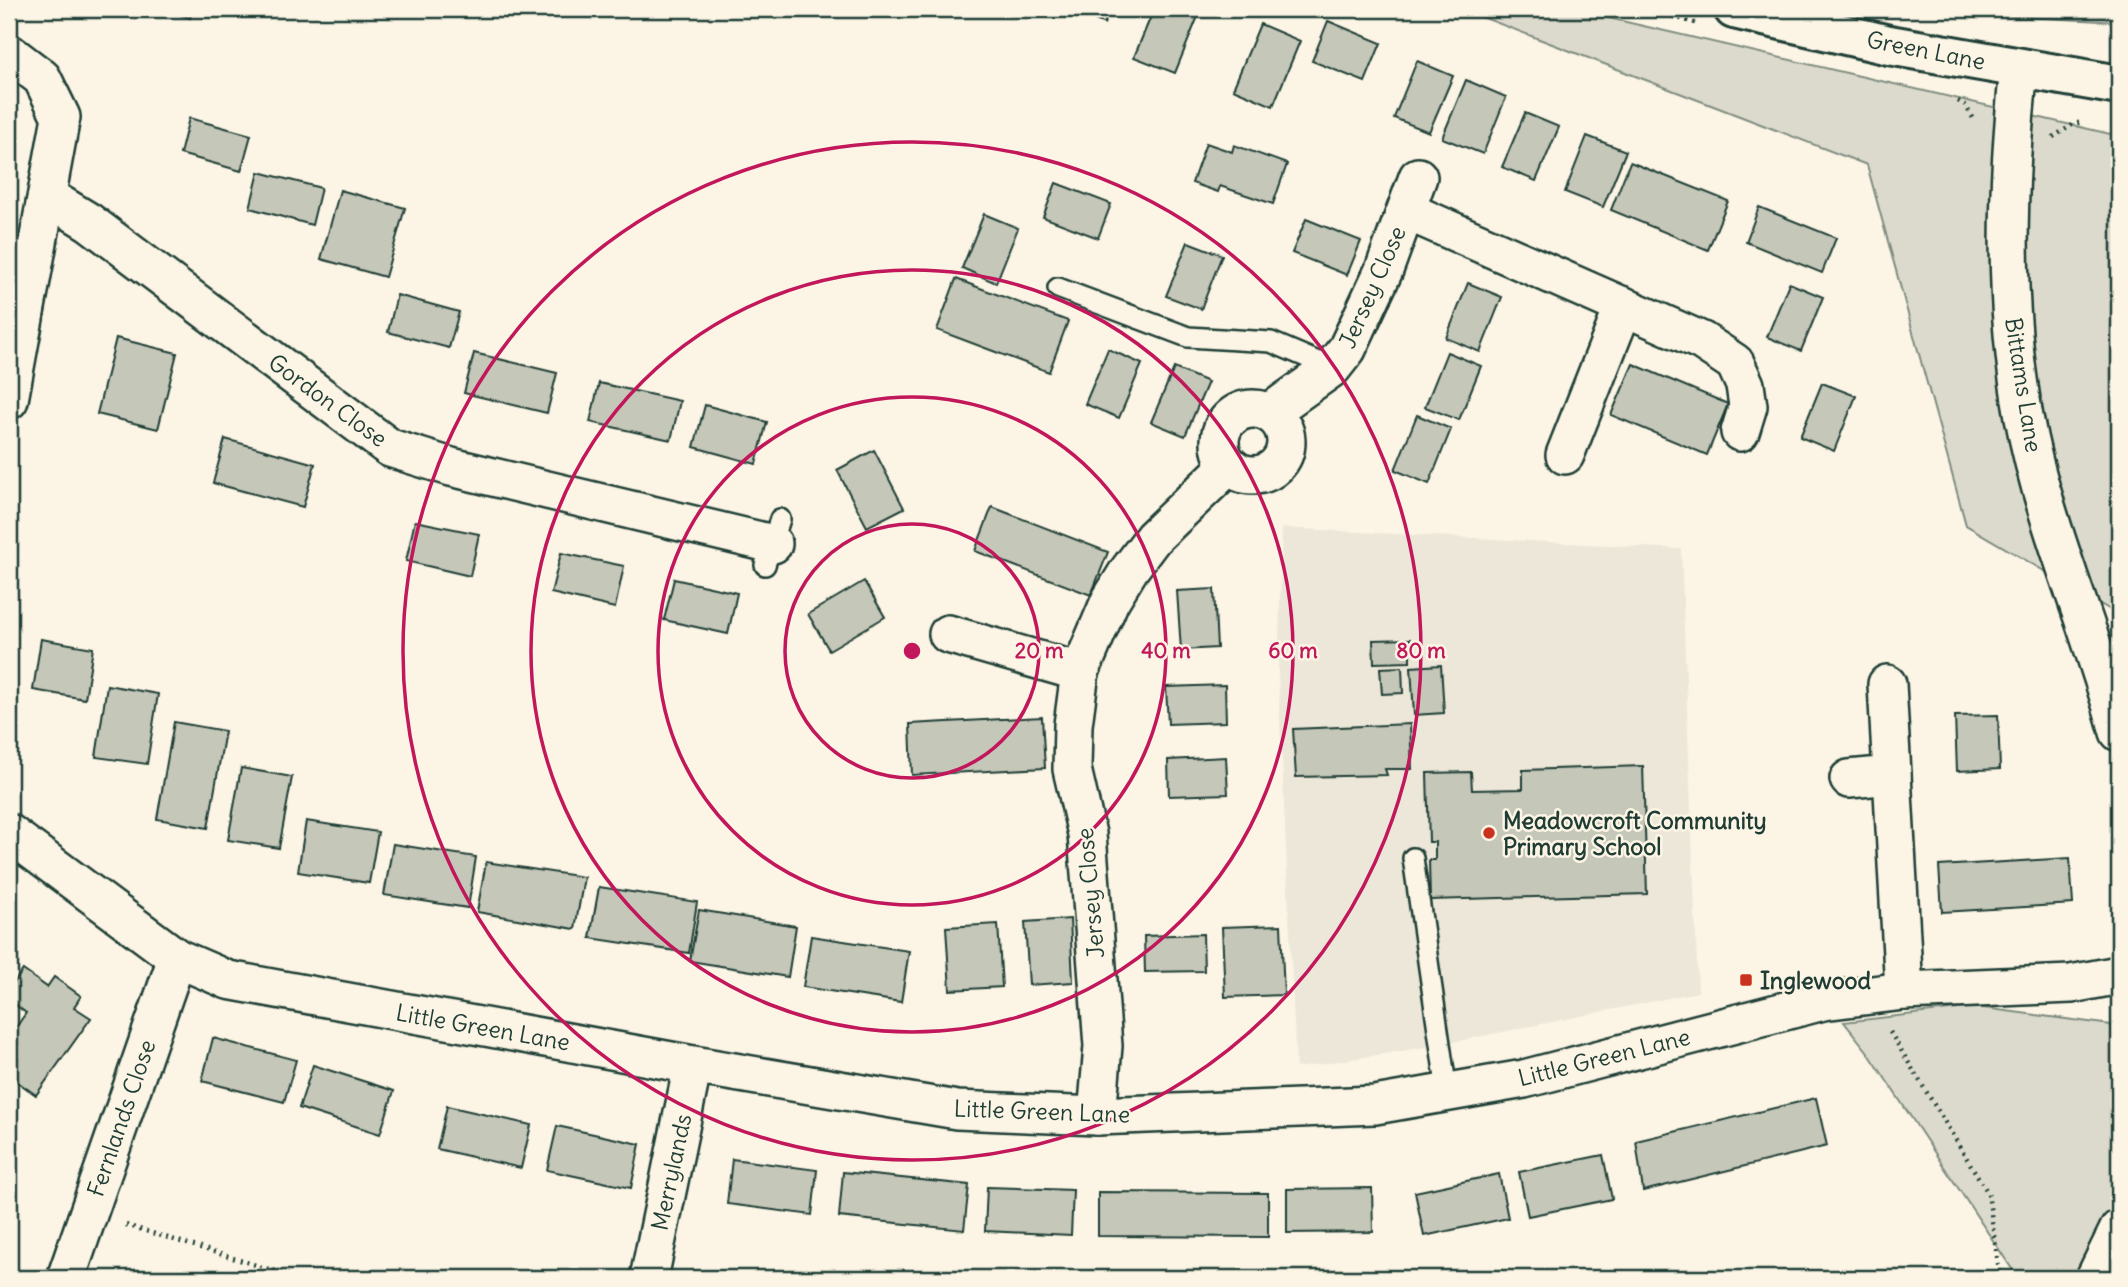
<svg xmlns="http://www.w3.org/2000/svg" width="2128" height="1287" font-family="Delius,sans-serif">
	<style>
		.built { fill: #ece7d8 }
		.green { fill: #dcdacc; stroke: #7e8c80; stroke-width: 2 }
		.building { fill: #c5c7b9; stroke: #1f3d34; stroke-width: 2 }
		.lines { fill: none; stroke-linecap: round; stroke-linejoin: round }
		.lane-casing { stroke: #1f3d34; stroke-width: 24 }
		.street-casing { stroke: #1f3d34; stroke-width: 42 }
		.secondary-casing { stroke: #1f3d34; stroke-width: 44 }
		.path { stroke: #1f3d34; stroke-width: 4.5; stroke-dasharray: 2 5; stroke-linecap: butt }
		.lane { stroke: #fcf5e5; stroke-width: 19 }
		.street { stroke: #fcf5e5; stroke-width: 37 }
		.secondary { stroke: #fcf5e5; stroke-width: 38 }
		.ring { fill: none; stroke: #c2185b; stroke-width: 3.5 }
		.poi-dot { fill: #c8321e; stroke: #fcf5e5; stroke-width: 2.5 }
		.labels { text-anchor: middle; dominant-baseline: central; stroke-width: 5; stroke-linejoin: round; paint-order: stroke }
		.street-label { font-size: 23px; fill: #1f3d34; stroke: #fcf5e5 }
		.poi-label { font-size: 23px; font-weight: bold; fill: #1f3d34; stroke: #fcf5e5; text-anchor: start }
		.centre { fill: #c2185b; stroke: #fcf5e5; stroke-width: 3.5 }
		.ring-label { font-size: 21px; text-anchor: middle; font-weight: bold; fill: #c2185b; stroke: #fcf5e5; stroke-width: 5; stroke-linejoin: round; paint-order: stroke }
	</style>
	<rect width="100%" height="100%" fill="#fcf5e5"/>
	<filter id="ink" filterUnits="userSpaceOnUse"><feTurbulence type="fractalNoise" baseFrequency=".0143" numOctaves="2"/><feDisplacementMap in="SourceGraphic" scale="14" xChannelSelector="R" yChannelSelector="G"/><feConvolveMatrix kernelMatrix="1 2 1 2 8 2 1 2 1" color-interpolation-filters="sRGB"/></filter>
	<g filter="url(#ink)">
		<polygon class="built" points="1282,528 1681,549 1698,992 1439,1045 1296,1068 1278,673"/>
		<g class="green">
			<polygon points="1461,9 1570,9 2119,136 2119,615 1966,525 1867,165"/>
			<polygon points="1950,9 2119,9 2119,22 1952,13"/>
			<polygon points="1976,1007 2111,1025 2119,1053 2119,1204 2115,1237 2073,1278 2018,1278 1867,1051 1844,1022"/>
		</g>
		<g class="building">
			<polygon points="162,9 193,9 190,18"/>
			<polygon points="235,9 253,9 251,14"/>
			<polygon points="1072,9 1111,9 1104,24"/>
			<polygon points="1154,9 1201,9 1175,73 1134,57"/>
			<polygon points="1328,21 1381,43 1365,82 1312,61"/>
			<polygon points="1260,24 1300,41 1273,106 1233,89"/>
			<polygon points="1417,61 1453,76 1429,132 1394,118"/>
			<polygon points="1466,80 1506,97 1483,154 1442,138"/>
			<polygon points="1525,113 1559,127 1536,181 1502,167"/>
			<polygon points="189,118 251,135 241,171 180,154"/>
			<polygon points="1587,136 1626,151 1603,207 1565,192"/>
			<polygon points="1206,143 1232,152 1234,145 1287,164 1273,204 1220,186 1218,192 1192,183"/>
			<polygon points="1630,162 1728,201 1708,250 1611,210"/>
			<polygon points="259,172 321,188 312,225 250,208"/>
			<polygon points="1056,183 1111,204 1098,238 1043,217"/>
			<polygon points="340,190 405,208 385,277 321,259"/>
			<polygon points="1759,207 1836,238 1822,273 1746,242"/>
			<polygon points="984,214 1018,228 996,283 962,268"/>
			<polygon points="1306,219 1361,241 1347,275 1292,253"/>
			<polygon points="1188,242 1222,255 1201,309 1166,296"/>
			<polygon points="956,279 1068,321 1049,372 937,330"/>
			<polygon points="1468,283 1502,297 1480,352 1446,338"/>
			<polygon points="1789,283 1823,297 1801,351 1767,337"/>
			<polygon points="397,295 459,312 449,348 388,332"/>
			<polygon points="116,338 177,353 158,429 97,414"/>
			<polygon points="1108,349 1142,364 1119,418 1085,404"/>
			<polygon points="1447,352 1481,366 1459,420 1425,407"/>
			<polygon points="474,353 557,373 547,413 464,393"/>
			<polygon points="1633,364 1728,404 1707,455 1611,415"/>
			<polygon points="1174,368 1208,382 1185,436 1151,422"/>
			<polygon points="599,383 680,401 671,440 590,422"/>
			<polygon points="1822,383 1856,396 1834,451 1800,437"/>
			<polygon points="705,405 767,422 756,464 694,447"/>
			<polygon points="1417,415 1451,429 1429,484 1395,470"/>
			<polygon points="225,439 315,464 303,507 213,483"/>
			<polygon points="874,450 904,508 867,527 837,470"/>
			<polygon points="992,507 1108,552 1091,595 975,551"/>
			<polygon points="415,521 479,534 470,576 406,561"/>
			<polygon points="561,553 624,566 615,608 551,593"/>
			<polygon points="674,579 737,593 728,634 664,620"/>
			<polygon points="864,581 885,617 829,650 808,614"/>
			<polygon points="1214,589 1217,648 1181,650 1177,591"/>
			<polygon points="41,639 93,648 85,699 33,690"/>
			<polygon points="1410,639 1410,662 1374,663 1373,640"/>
			<polygon points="1441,665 1444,713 1414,715 1411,667"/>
			<polygon points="1402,667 1403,693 1382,694 1380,668"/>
			<polygon points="107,685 158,694 147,764 96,757"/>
			<polygon points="1225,685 1226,722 1168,724 1166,687"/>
			<polygon points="1998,715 2000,769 1957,771 1955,716"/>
			<polygon points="1042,717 1045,768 912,775 910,724"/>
			<polygon points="174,722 225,731 208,828 157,819"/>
			<polygon points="1410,724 1412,769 1385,769 1387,775 1296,777 1293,729"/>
			<polygon points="1226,757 1228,794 1169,796 1168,760"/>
			<polygon points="1643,766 1647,894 1430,900 1429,860 1435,860 1435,842 1429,842 1427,773 1471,772 1472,790 1523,789 1523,770"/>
			<polygon points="241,768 292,777 279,848 228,840"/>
			<polygon points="306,821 378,832 369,883 298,872"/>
			<polygon points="393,844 476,857 468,908 384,895"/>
			<polygon points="2070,858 2073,904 1942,912 1939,866"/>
			<polygon points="486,862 584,877 575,929 477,912"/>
			<polygon points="599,887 697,902 689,953 590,938"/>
			<polygon points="699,910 796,926 788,977 690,961"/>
			<polygon points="1070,919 1073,982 1029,985 1025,922"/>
			<polygon points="998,924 1002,987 950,990 946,927"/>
			<polygon points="1281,925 1284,995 1225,997 1222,927"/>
			<polygon points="1203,934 1204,971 1145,972 1144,936"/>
			<polygon points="811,936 909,951 901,1002 803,987"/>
			<polygon points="23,970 47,987 54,977 81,996 74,1007 91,1018 36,1095 9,1076 9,1037 26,1013 9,1000 9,990"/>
			<polygon points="213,1038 296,1060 284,1102 202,1081"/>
			<polygon points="313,1065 394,1091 380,1134 299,1108"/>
			<polygon points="1816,1098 1827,1146 1643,1191 1636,1141"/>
			<polygon points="447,1106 531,1125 521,1168 437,1149"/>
			<polygon points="557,1126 640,1144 631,1188 547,1170"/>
			<polygon points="1603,1155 1612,1199 1528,1216 1519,1172"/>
			<polygon points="732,1159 817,1170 812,1215 727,1204"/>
			<polygon points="843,1172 969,1185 964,1230 839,1217"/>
			<polygon points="1499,1174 1508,1218 1424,1236 1415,1192"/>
			<polygon points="987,1187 1073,1190 1071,1235 985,1231"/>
			<polygon points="1372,1188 1373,1232 1287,1233 1287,1189"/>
			<polygon points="1098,1192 1268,1193 1268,1237 1098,1236"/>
		</g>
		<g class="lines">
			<defs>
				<g id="lane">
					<polyline points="1058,288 1188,337 1271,342 1332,368"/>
					<polyline points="765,565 780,519"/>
					<polyline points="1413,858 1447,1092"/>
				</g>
				<g id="street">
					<polyline points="9,53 42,78 61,117 9,400"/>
					<path d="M 2019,68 C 2007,184 2003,302 2024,417 C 2044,525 2091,627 2119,732"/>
					<polyline points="48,197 89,222 390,448 451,467 773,544"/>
					<polyline points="1407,211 1702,341 1735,363 1745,385 1748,406 1740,432"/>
					<circle cx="1253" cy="442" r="33"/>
					<polyline points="1269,413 1332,368 1347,349 1384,270 1418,177"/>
					<polyline points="1565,455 1624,306"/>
					<polyline points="948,634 1080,672"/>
					<polyline points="1887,684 1904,991"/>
					<polyline points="1849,779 1892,775"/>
					<polyline points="9,833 177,958 228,980 693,1065 957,1110 1097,1116 1375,1105 1524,1079 1823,1001 1904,991 2071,984 2119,975"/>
					<polyline points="1097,1116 1103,1046 1087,834 1072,769 1073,725 1080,672 1110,601 1129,570 1153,538 1228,466"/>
					<polyline points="66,1278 177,958"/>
					<polyline points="649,1278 693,1065"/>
					<polyline points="2095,1278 2119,1229"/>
				</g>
				<polyline id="secondary" points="1734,9 1889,45 2119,85"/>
			</defs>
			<use href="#lane" class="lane-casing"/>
			<use href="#street" class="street-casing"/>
			<use href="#secondary" class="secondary-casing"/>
			<g class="path">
				<polyline points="1646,9 1695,23"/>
				<polyline points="1958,101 1965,105 1973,118"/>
				<polyline points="2053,137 2074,124 2082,122"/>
				<polyline points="1890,1032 1988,1193 2000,1278"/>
				<polyline points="126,1225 298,1278"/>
			</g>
			<use href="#lane" class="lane"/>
			<use href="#street" class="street"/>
			<use href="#secondary" class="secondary"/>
		</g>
	</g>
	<g class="ring">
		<circle cx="912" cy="651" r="127"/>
		<circle cx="912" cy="651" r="254"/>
		<circle cx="912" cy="651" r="381"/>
		<circle cx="912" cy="651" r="509"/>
	</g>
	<g class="poi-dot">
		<circle cx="1489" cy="833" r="7"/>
		<rect x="1739" y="973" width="14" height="14" rx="3.5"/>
	</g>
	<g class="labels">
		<g class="street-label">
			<text transform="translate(1926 50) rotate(11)">Green Lane</text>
			<text transform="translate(1372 287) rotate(-66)">Jersey Close</text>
			<text transform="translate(2024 385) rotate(81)">Bittams Lane</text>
			<text transform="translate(328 400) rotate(36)">Gordon Close</text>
			<text transform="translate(1090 893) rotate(-95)">Jersey Close</text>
			<text transform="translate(483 1027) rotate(10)">Little Green Lane</text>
			<text transform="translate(1604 1057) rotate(-14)">Little Green Lane</text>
			<text transform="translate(1042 1111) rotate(2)">Little Green Lane</text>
			<text transform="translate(121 1118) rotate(-71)">Fernlands Close</text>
			<text transform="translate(671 1172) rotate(-78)">Merrylands</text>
		</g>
		<g class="poi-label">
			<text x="1503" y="820">Meadowcroft Community<tspan x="1503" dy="26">Primary School</tspan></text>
			<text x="1760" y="980">Inglewood</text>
		</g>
	</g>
	<circle cx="912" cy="651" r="10" class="centre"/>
	<g class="ring-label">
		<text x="1039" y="658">20 m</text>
		<text x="1166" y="658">40 m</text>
		<text x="1293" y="658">60 m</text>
		<text x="1421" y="658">80 m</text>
	</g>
	<rect width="2128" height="1287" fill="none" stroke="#fcf5e5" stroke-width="35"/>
	<rect x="18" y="18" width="2093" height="1252" fill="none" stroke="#1f3d34" stroke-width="2.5" filter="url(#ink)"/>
</svg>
